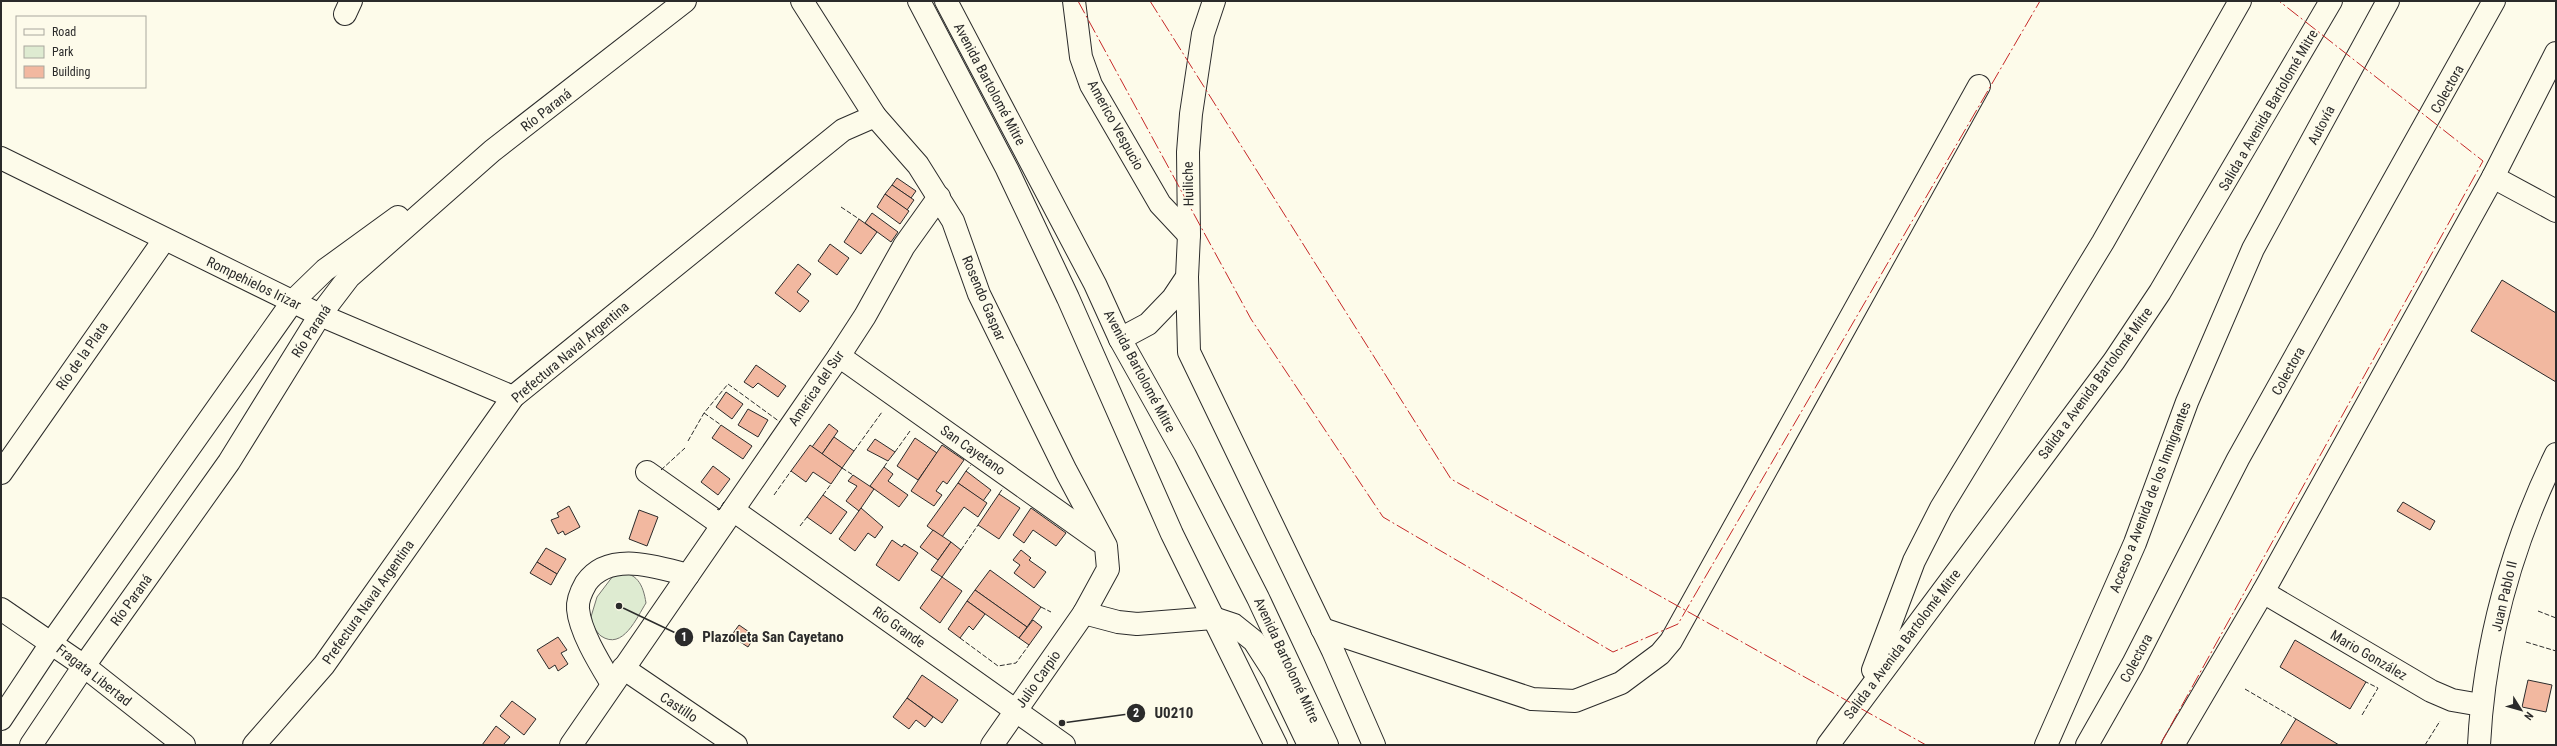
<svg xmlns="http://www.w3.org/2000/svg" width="2557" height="746" font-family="'Roboto Condensed',sans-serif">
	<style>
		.green { fill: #deebd1; stroke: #74746e }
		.building { fill: #f2b8a0; stroke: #2b2b2b }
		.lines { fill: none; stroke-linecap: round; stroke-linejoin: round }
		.minor-casing { stroke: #2b2b2b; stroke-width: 24 }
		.major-casing { stroke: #2b2b2b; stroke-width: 24 }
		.minor { stroke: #fdfbea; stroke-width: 22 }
		.major { stroke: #fdfbea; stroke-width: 22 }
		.fence { stroke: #2b2b2b; stroke-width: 1; stroke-dasharray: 5 2; stroke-linecap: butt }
		.power { stroke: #c62828; stroke-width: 1; stroke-dasharray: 14 3 2 3; stroke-linecap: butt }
		.labels { text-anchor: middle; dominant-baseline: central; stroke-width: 3; stroke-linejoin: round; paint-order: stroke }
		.street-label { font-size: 14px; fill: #2b2b2b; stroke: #fdfbea }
		.leader { fill: none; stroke: #2b2b2b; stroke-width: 1.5 }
		.callout-dot { fill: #2b2b2b; stroke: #fdfbea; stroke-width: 1.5 }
		.mark-label { font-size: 12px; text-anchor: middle; font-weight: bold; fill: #fff }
		.callout-label { font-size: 15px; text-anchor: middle; font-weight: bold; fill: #2b2b2b; stroke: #fdfbea; stroke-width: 3; stroke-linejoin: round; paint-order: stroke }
	</style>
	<rect width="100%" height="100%" fill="#fdfbea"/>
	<path class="green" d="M 616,572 C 637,572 643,584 646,603 C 637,617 623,651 601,636 C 597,633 593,625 590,620 L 597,597 Z"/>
	<g class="building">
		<polygon points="897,178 916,191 911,198 892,185"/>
		<polygon points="892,185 914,200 907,210 885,194"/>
		<polygon points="885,194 909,211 900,224 877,207"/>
		<polygon points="872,213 898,232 891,242 865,223"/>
		<polygon points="859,219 877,232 861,254 844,242"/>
		<polygon points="830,244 849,258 837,275 818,261"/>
		<polygon points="798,264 811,274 797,292 809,301 800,312 775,293"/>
		<polygon points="2502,280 2556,313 2556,382 2471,331"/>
		<polygon points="756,365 786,386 778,397 758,383 753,388 744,382"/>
		<polygon points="726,392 743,404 732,419 716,407"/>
		<polygon points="748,409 768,420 758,437 738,425"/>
		<polygon points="829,424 838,431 822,454 812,447"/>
		<polygon points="721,425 752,446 743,459 712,438"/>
		<polygon points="834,437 854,451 842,468 822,454"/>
		<polygon points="915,438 937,453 918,480 897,466"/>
		<polygon points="875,439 895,452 888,461 867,450"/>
		<polygon points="810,445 842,468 831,484 813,472 806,482 791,471"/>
		<polygon points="942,445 964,460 947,484 943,481 936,491 942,495 934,506 911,491"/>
		<polygon points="713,466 730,479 718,495 701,482"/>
		<polygon points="884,467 893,474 888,481 908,495 899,507 870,486"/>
		<polygon points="966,471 991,490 983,501 958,483"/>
		<polygon points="853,475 874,489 859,511 846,501 857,486 848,481"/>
		<polygon points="958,483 987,503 978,517 964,507 942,537 927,526"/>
		<polygon points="999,494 1020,508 999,539 978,525"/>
		<polygon points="823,495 847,512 831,534 807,517"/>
		<polygon points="2403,502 2435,521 2430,530 2397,511"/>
		<polygon points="569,506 580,527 565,535 563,531 558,534 551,520 559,517 557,513"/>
		<polygon points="861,508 883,527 875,538 868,533 855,551 839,539"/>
		<polygon points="1031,508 1066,533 1056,546 1033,530 1024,543 1013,535"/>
		<polygon points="639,510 658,517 647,546 629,539"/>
		<polygon points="933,530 951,542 938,560 920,547"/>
		<polygon points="892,540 902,547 904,544 918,553 899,581 876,565"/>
		<polygon points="951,542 961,550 942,577 931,570"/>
		<polygon points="546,548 566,559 557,574 537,562"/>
		<polygon points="1021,550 1031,558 1029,560 1046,572 1034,588 1014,573 1020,565 1013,560"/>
		<polygon points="537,562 557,574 551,585 530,573"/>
		<polygon points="990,570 1041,607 1027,627 975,590"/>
		<polygon points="942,577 962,591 940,623 920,608"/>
		<polygon points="975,590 1027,627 1019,638 967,601"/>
		<polygon points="967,601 985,614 973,630 969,626 960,638 948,629"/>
		<polygon points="1033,620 1042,627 1029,645 1019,638"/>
		<polygon points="739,625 755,636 748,647 731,636"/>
		<polygon points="558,637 567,650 561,653 568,664 558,671 555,665 549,669 537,650"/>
		<polygon points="2295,640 2366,682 2350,709 2280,667"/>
		<polygon points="922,675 958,700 942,723 907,698"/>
		<polygon points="2528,680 2552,685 2546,712 2522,707"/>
		<polygon points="907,698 933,717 925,727 916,720 909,729 893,717"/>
		<polygon points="512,701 536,719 524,735 500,716"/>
		<polygon points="2296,719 2339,745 2280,745"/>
		<polygon points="496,726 510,737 503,745 482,745"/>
	</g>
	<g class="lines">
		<defs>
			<g id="minor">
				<polyline points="802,1 875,116 918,165 953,221 979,294 1066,471 1106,546 1108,569 1084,613 992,745"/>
				<polyline points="1074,1 1081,57 1091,85 1160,204 1189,235"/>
				<polyline points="345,14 351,1"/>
				<polyline points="1,158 320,315 513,397"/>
				<polyline points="2493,177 2556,211"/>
				<polyline points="1187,277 1189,352 1333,651 1374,745"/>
				<polyline points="1120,339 1148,324 1173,298 1187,277 1189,235 1188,152 1191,114 1203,34 1214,1"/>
				<polyline points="839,356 1101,542"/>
				<polyline points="647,472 722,525"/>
				<polyline points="1,473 164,240"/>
				<polyline points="733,510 1064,745"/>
				<polyline points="2263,592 2431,691 2452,700 2481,705"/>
				<polyline points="1,609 84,666 184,745"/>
				<polyline points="1084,613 1118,622 1137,624 1213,618 1234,625 1254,641 1274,672 1309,745"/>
				<polyline points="1322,629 1532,699 1575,701 1621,683 1660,654 1671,641 1979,86"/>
				<polyline points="623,668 736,745"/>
				<polyline points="1873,670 1914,561 1941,508 2103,242 2240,1"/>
				<path d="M 612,684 C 600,664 580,632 578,609 C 577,600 582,590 586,583 C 609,550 657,567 688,575"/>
				<polyline points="1,719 52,642 293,301 325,270 398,217"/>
				<polyline points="31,745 84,666 229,462 320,315 349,277 492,151 685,1"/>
				<polyline points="254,745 324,665 513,397 843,130 875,116"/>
				<polyline points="571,745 839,356 865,316 904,246 939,197"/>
				<polyline points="1828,745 2114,361 2160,292 2331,1"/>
				<polyline points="2046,745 2135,543 2187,402 2253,249 2388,1"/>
				<polyline points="2087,745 2133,664 2238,459 2494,1"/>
				<polyline points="2173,745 2263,592 2493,177 2556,53"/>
				<path d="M 2479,745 C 2484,644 2512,544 2556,454"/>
			</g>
			<g id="major">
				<polyline points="919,1 1007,169 1068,298 1172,534 1276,745"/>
				<polyline points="946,1 1095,284 1120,339 1185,455 1258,598 1327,745"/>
			</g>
		</defs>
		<use href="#minor" class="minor-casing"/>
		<use href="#major" class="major-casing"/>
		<use href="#minor" class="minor"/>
		<use href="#major" class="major"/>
		<g class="fence">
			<polyline points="841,207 859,219"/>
			<polyline points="704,413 721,425"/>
			<polyline points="688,441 704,413 728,384 780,422"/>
			<polyline points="854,451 882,412"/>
			<polyline points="895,452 910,431"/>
			<polyline points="884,467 888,461"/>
			<polyline points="842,468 853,475"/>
			<polyline points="661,470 685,448"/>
			<polyline points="966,471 971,465"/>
			<polyline points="999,494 1003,488"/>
			<polyline points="774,495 791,471"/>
			<polyline points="823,495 831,484"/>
			<polyline points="717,509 719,510 724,502"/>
			<polyline points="800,526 807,517"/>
			<polyline points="961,550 978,525"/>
			<polyline points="1041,607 1051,612"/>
			<polyline points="2538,611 2556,618"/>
			<polyline points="960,638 998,666 1016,663 1029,645"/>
			<polyline points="2526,642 2556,651"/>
			<polyline points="2245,689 2296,719"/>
			<polyline points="2362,715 2378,688 2366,682"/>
			<polyline points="2425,745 2440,721"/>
		</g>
		<g class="power">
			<polyline points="1078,1 1251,319 1383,517 1613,652 1678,624 2040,1"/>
			<polyline points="1150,1 1451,479 1926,745"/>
			<polyline points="2160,745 2483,161 2279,1"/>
		</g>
	</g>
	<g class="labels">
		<g class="street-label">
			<text transform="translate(990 84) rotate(62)">Avenida Bartolomé Mitre</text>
			<text transform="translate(2447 89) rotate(-61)">Colectora</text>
			<text transform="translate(546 110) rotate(-38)">Río Paraná</text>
			<text transform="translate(2268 110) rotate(-60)">Salida a Avenida Bartolomé Mitre</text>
			<text transform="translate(1116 125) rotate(61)">Americo Vespucio</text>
			<text transform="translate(2321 125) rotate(-62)">Autovía</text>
			<text transform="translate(1188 184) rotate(-91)">Huiliche</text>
			<text transform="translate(254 283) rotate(26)">Rompehielos Irizar</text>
			<text transform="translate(984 298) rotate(67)">Rosendo Gaspar</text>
			<text transform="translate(311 331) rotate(-57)">Río Paraná</text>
			<text transform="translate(570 352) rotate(-40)">Prefectura Naval Argentina</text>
			<text transform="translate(82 356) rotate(-55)">Río de la Plata</text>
			<text transform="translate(1140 371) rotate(62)">Avenida Bartolomé Mitre</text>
			<text transform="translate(2288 371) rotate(-61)">Colectora</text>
			<text transform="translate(2095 383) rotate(-54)">Salida a Avenida Bartolomé Mitre</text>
			<text transform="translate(816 388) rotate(-56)">America del Sur</text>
			<text transform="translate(973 450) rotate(35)">San Cayetano</text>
			<text transform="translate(2150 497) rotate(-69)">Acceso a Avenida de los Inmigrantes</text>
			<text transform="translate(2504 596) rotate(-77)">Juan Pablo II</text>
			<text transform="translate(131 600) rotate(-54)">Río Paraná</text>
			<text transform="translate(368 602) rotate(-55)">Prefectura Naval Argentina</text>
			<text transform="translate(899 627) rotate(35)">Río Grande</text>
			<text transform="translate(1902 644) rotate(-53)">Salida a Avenida Bartolomé Mitre</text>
			<text transform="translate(2369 655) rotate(30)">Mario González</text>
			<text transform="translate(2136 658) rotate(-62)">Colectora</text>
			<text transform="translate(1287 660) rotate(65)">Avenida Bartolomé Mitre</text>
			<text transform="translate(94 675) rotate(38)">Fragata Libertad</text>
			<text transform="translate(1038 679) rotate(-55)">Julio Carpio</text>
			<text transform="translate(679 707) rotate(34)">Castillo</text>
		</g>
	</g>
	<path class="leader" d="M619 606L684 637M1062 723L1136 713"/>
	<g class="callout-dot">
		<circle cx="619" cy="606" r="4"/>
		<circle cx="1062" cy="723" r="4"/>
		<circle cx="684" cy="637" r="10"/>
		<circle cx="1136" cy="713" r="10"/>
	</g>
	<g class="mark-label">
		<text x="684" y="641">1</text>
		<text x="1136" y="717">2</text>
	</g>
	<g class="callout-label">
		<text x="773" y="642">Plazoleta San Cayetano</text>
		<text x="1174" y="718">U0210</text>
	</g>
	<rect width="2557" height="746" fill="none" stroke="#2b2b2b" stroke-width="4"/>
	<rect x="16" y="16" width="130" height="72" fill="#fdfbea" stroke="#a9a89e"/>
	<rect x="24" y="29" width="20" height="6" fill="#fdfbea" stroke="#a9a89e"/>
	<text x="52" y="36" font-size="12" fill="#2b2b2b">Road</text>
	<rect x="24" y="46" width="20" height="12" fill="#deebd1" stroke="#a9a89e"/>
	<text x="52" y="56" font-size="12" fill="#2b2b2b">Park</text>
	<rect x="24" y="66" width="20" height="12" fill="#f2b8a0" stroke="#a9a89e"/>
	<text x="52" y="76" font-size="12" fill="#2b2b2b">Building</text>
	<g transform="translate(2521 710) rotate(127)" stroke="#fdfbea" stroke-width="3" paint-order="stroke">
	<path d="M0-3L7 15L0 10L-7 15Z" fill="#2b2b2b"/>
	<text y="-6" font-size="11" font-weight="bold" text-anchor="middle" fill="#2b2b2b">N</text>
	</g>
</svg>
